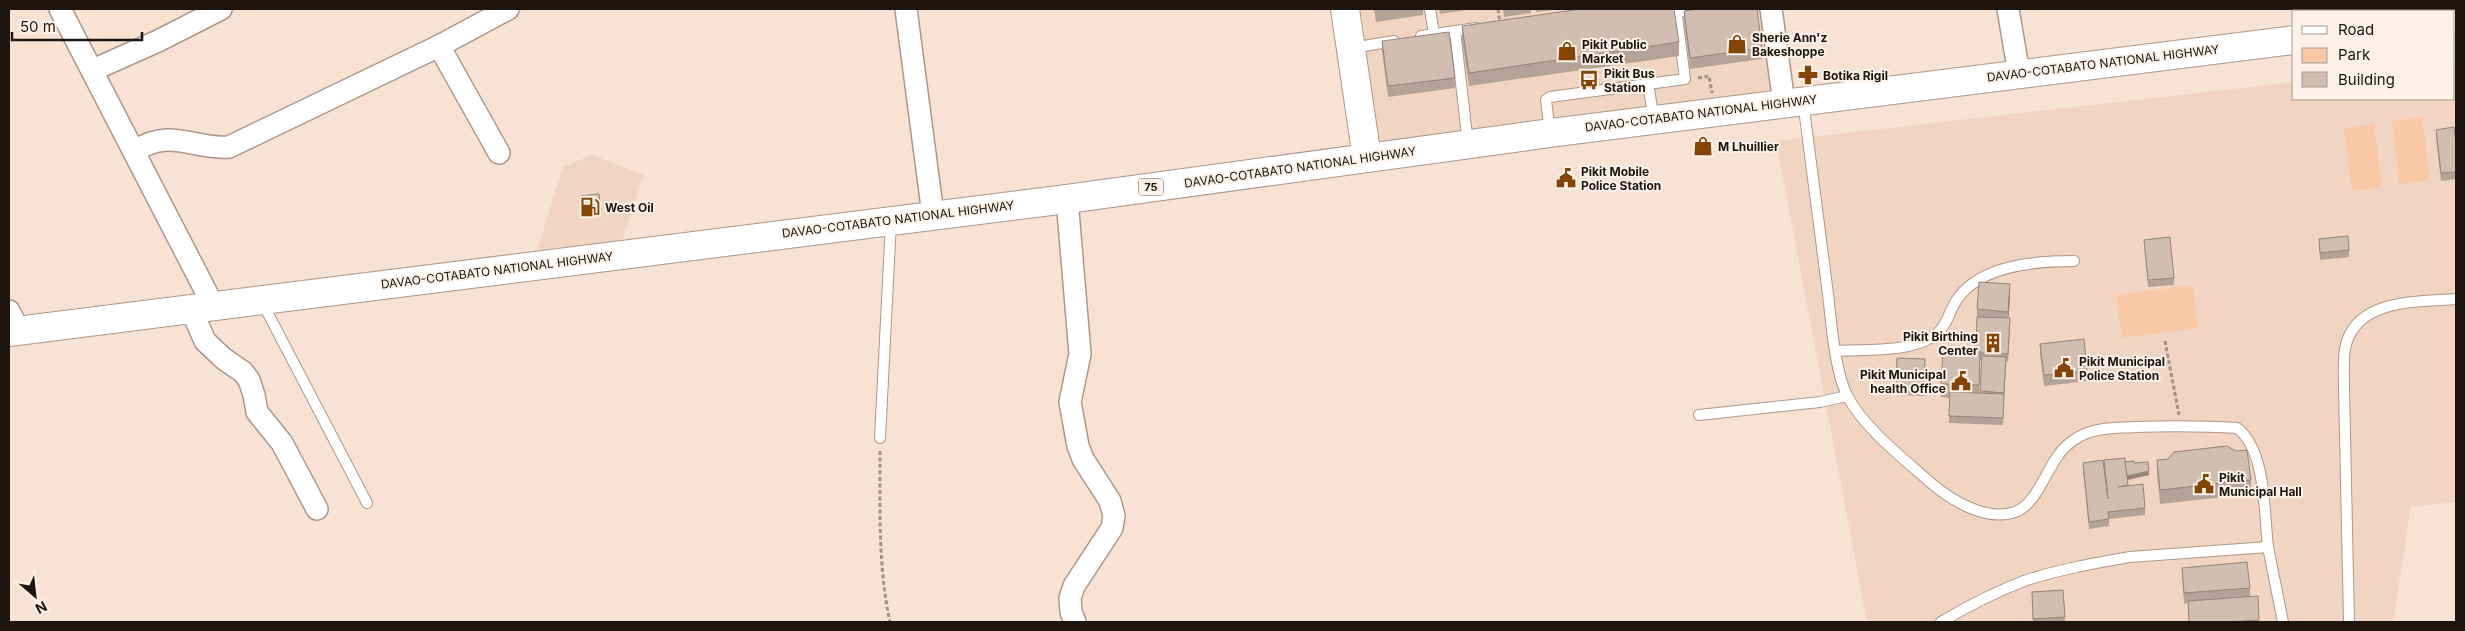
<svg xmlns="http://www.w3.org/2000/svg" width="2465" height="631" font-family="Inter,sans-serif">
	<style>
		.built { fill: #f1d5c2 }
		.green { fill: #f9c9a7 }
		.lines { fill: none; stroke-linecap: round; stroke-linejoin: round }
		.lane-casing { stroke: #ac988b; stroke-width: 12 }
		.street-casing { stroke: #ac988b; stroke-width: 24 }
		.secondary-casing { stroke: #ac988b; stroke-width: 30 }
		.highway-casing { stroke: #ac988b; stroke-width: 30 }
		.path { stroke: #a19287; stroke-width: 3; stroke-dasharray: 4 2.5; stroke-linecap: butt }
		.lane { stroke: #fff; stroke-width: 10 }
		.street { stroke: #fff; stroke-width: 21 }
		.secondary { stroke: #fff; stroke-width: 28 }
		.highway { stroke: #fff; stroke-width: 28 }
		.wall { fill: #b5a397; fill-rule: evenodd }
		.shaded-wall { fill: #93857b }
		.building { fill: #d2beb0; stroke: #93857b }
		.labels { text-anchor: middle; dominant-baseline: central; stroke-width: 4; stroke-linejoin: round; paint-order: stroke }
		.shield { fill: #fef1e8; stroke: #5f5650; stroke-width: 1 }
		.shield-label { font-size: 11px; font-weight: bold; fill: #1b140f }
		.poi-label { font-size: 12px; font-weight: bold; fill: #1b140f; stroke: #fef1e8; text-anchor: start }
		.street-label { font-size: 12px; fill: #1b140f; stroke: #fef1e8 }
	</style>
	<rect width="100%" height="100%" fill="#f7e2d3"/>
	<g class="built">
		<polygon points="1361,9 1761,9 1773,93 1379,142"/>
		<polygon points="2456,63 2456,502 2411,507 2393,622 1867,622 1776,141 2294,82 2294,99 2454,99 2454,64"/>
		<polygon points="592,155 644,175 620,247 536,254 563,167"/>
	</g>
	<g class="green">
		<polygon points="2422,117 2430,180 2399,184 2392,121"/>
		<polygon points="2374,124 2382,187 2352,191 2344,128"/>
		<polygon points="2193,285 2198,328 2122,338 2116,295"/>
	</g>
	<g class="lines">
		<defs>
			<g id="lane">
				<polyline points="1430,9 1434,34"/>
				<polyline points="1677,12 1697,9"/>
				<polyline points="1455,31 1468,144"/>
				<polyline points="1421,36 1476,28"/>
				<polyline points="1352,48 1394,41"/>
				<polyline points="1648,84 1654,119"/>
				<path d="M 1803,101 C 1811,166 1820,230 1828,294 C 1831,321 1835,373 1848,397 C 1864,428 1904,459 1931,483 C 1951,500 1986,522 2015,512 C 2035,505 2045,474 2057,457 C 2064,446 2077,436 2090,432 C 2104,427 2121,428 2136,427 C 2170,426 2203,426 2237,428 C 2266,449 2264,513 2268,547 L 2130,557 C 2096,563 2056,570 2024,581 C 1995,592 1968,606 1941,622"/>
				<polyline points="1550,132 1546,100 1550,97 1685,79 1676,9"/>
				<polyline points="262,302 367,503"/>
				<path d="M 1837,351 C 1867,349 1907,353 1934,336 C 1947,328 1949,310 1958,298 C 1982,265 2036,261 2074,261"/>
				<polyline points="1699,415 1820,402 1847,396"/>
				<polyline points="880,438 891,222"/>
				<polyline points="2268,547 2283,622"/>
				<path d="M 2349,622 L 2344,388 C 2344,375 2343,361 2345,349 C 2354,298 2418,302 2456,299"/>
			</g>
			<g id="street">
				<polyline points="60,9 214,307"/>
				<polyline points="906,9 933,215"/>
				<polyline points="1771,9 1784,103"/>
				<polyline points="2008,9 2019,74"/>
				<polyline points="439,46 499,153"/>
				<polyline points="93,70 158,41 221,9"/>
				<path d="M 134,151 C 174,127 191,150 229,147 L 439,46 L 508,9"/>
				<polyline points="1067,199 1080,354 1070,402 1078,446 1083,459 1110,501 1114,516 1112,528 1074,586 1070,598 1071,612 1075,622"/>
				<polyline points="191,309 205,341 224,359 243,372 249,380 254,395 257,412 282,443 317,509"/>
				<polyline points="9,311 19,331"/>
			</g>
			<polyline id="secondary" points="1345,9 1367,158"/>
			<g id="highway">
				<polyline points="2454,20 2456,19"/>
				<polyline points="9,332 1067,199 1550,133 2294,40"/>
			</g>
		</defs>
		<use href="#lane" class="lane-casing"/>
		<use href="#street" class="street-casing"/>
		<use href="#secondary" class="secondary-casing"/>
		<use href="#highway" class="highway-casing"/>
		<g class="path">
			<polyline points="1498,9 1500,23"/>
			<polyline points="1698,78 1709,76 1712,93"/>
			<polyline points="2165,341 2179,415"/>
			<path d="M 880,451 C 880,507 878,567 890,622"/>
		</g>
		<use href="#lane" class="lane"/>
		<use href="#street" class="street"/>
		<use href="#secondary" class="secondary"/>
		<use href="#highway" class="highway"/>
	</g>
	<g class="wall">
		<polygon points="1374,9 1423,9 1423,15 1376,22"/>
		<polygon points="1439,9 1473,9 1440,14"/>
		<polygon points="1503,9 1531,9 1531,13 1504,17"/>
		<polygon points="1535,9 1560,9 1536,12"/>
		<polygon points="1684,11 1762,48 1762,59 1690,69 1684,21"/>
		<polygon points="1462,26 1679,42 1679,56 1469,86 1462,40"/>
		<polygon points="1382,41 1455,78 1455,88 1388,97 1382,51"/>
		<polygon points="2436,130 2456,144 2456,179 2441,181 2436,137"/>
		<polygon points="580,200 601,210 601,213 581,215"/>
		<polygon points="2319,239 2349,250 2349,257 2320,260"/>
		<polygon points="2144,240 2174,278 2174,285 2148,287"/>
		<path d="M 2010,298 L 2008,318 L 2010,326 L 2008,362 L 2006,361 L 2003,425 L 1949,423 L 1949,398 L 1941,397 L 1941,384 L 1976,351 L 1977,309 ZM 1980,360 L 1982,360 L 1980,393 L 1979,393 Z"/>
		<polygon points="2040,344 2087,371 2087,381 2044,386 2040,354"/>
		<polygon points="1897,358 1925,359 1924,396 1896,395"/>
		<polygon points="2104,460 2134,463 2149,475 2127,480 2128,486 2145,508 2145,515 2109,519 2109,526 2089,529 2083,470 2083,463 2104,467"/>
		<polygon points="2157,460 2251,480 2251,494 2160,504 2157,474"/>
		<polygon points="2182,568 2250,588 2250,597 2258,596 2259,622 2189,622 2188,603 2184,604"/>
		<polygon points="2063,590 2065,622 2033,622 2032,592"/>
	</g>
	<g class="shaded-wall">
		<polygon points="2010,284 2010,298 2008,325 2008,312"/>
		<polygon points="2149,471 2149,475 2127,480 2127,476"/>
	</g>
	<g class="building">
		<polygon points="1581,9 1674,9 1679,42 1469,73 1462,26"/>
		<polygon points="1699,9 1757,9 1762,48 1690,58 1684,11"/>
		<polygon points="1449,32 1455,78 1388,86 1382,41"/>
		<polygon points="2454,127 2456,144 2456,172 2441,173 2436,130"/>
		<polygon points="599,194 601,210 581,212 580,196"/>
		<polygon points="2348,236 2349,250 2320,253 2319,239"/>
		<polygon points="2170,237 2174,278 2148,280 2144,240"/>
		<polygon points="1979,282 2010,284 2008,312 1977,309"/>
		<polygon points="1977,317 2010,318 2008,354 1980,353 1980,351 1976,351"/>
		<polygon points="2084,339 2087,371 2044,375 2040,344"/>
		<polygon points="1943,350 1980,351 1979,385 1941,384"/>
		<polygon points="1982,356 2006,357 2004,393 1980,391"/>
		<polygon points="1897,358 1925,359 1924,389 1896,388"/>
		<polygon points="1950,392 2004,394 2003,418 1949,416"/>
		<polygon points="2227,446 2236,451 2247,450 2251,480 2160,490 2157,460 2168,459 2174,452"/>
		<polygon points="2125,458 2128,485 2118,487 2143,484 2145,508 2108,512 2109,519 2089,522 2083,463 2103,460 2108,499 2104,460"/>
		<polygon points="2134,461 2134,463 2148,462 2149,471 2127,476 2125,462"/>
		<polygon points="2247,562 2250,588 2184,593 2182,568"/>
		<polygon points="2063,590 2065,617 2033,619 2032,592"/>
		<polygon points="2258,596 2259,620 2227,622 2189,622 2188,601"/>
	</g>
	<defs>
		<symbol id="shop-bare" viewBox="-9 -9 18 18"><path d="M-5-2.5h2.3a2.7 3.5 0 0 1 5.4 0H5L5.5 6h-11ZM-1.5-2.5h3a1.5 2.3 0 0 0-3 0Z" fill="#834405" stroke="#fef1e8" stroke-width="2.5" paint-order="stroke"/></symbol>
		<symbol id="pharmacy-bare" viewBox="-9 -9 18 18"><path d="M-2-6h4v4h4v4h-4v4h-4v-4h-4v-4h4Z" fill="#834405" stroke="#fef1e8" stroke-width="2.5" paint-order="stroke"/></symbol>
		<symbol id="bus-bare" viewBox="-9 -9 18 18"><path d="M-5-6H5V4H4V6H2V4H-2V6H-4V4H-5ZM-3.5-4V0h7V-4ZM-3.5 1.2v1.5H-2V1.2ZM2 1.2v1.5H3.5V1.2Z" fill="#834405" stroke="#fef1e8" stroke-width="2.5" paint-order="stroke"/></symbol>
		<symbol id="civic-bare" viewBox="-9 -9 18 18"><path d="M-.6-6.5H3V-4.5H.6V-3L4-1V1h2V6H-6V1h2V-1L-.6-3ZM-1.2 2.5V6h2.4V2.5Z" fill="#834405" stroke="#fef1e8" stroke-width="2.5" paint-order="stroke"/></symbol>
		<symbol id="fuel-bare" viewBox="-9 -9 18 18"><path d="M-5.5-6h7V0h2V4h1.3V-2.5L3-4.5l.8-.8L6-3V5H2.5V1h-1V6h-7ZM-4.2-4.7v3.2H.2V-4.7Z" fill="#834405" stroke="#fef1e8" stroke-width="2.5" paint-order="stroke"/></symbol>
		<symbol id="building-bare" viewBox="-9 -9 18 18"><path d="M-4-6H4V6H1V3H-1V6H-4ZM-2.5-4.3h1.7v1.8h-1.7ZM.8-4.3h1.7v1.8H.8ZM-2.5-1h1.7V.8h-1.7ZM.8-1h1.7V.8H.8Z" fill="#834405" stroke="#fef1e8" stroke-width="2.5" paint-order="stroke"/></symbol>
	</defs>
	<g fill-rule="evenodd">
		<use href="#shop-bare" x="1723" y="30" width="28" height="28"/>
		<use href="#shop-bare" x="1553" y="37" width="28" height="28"/>
		<use href="#pharmacy-bare" x="1794" y="61" width="28" height="28"/>
		<use href="#bus-bare" x="1575" y="66" width="28" height="28"/>
		<use href="#shop-bare" x="1689" y="132" width="28" height="28"/>
		<use href="#civic-bare" x="1552" y="164" width="28" height="28"/>
		<use href="#fuel-bare" x="576" y="193" width="28" height="28"/>
		<use href="#building-bare" x="1979" y="329" width="28" height="28"/>
		<use href="#civic-bare" x="2050" y="354" width="28" height="28"/>
		<use href="#civic-bare" x="1947" y="367" width="28" height="28"/>
		<use href="#civic-bare" x="2190" y="470" width="28" height="28"/>
	</g>
	<g class="labels">
		<rect class="shield" x="1138.5" y="178.5" width="25" height="17" rx="4"/>
		<g class="shield-label">
			<text x="1151" y="187">75</text>
		</g>
		<g class="poi-label">
			<text x="1752" y="37">Sherie Ann'z<tspan x="1752" dy="14">Bakeshoppe</tspan></text>
			<text x="1582" y="44">Pikit Public<tspan x="1582" dy="14">Market</tspan></text>
			<text x="1604" y="73">Pikit Bus<tspan x="1604" dy="14">Station</tspan></text>
			<text x="1823" y="75">Botika Rigil</text>
			<text x="1718" y="146">M Lhuillier</text>
			<text x="1581" y="171">Pikit Mobile<tspan x="1581" dy="14">Police Station</tspan></text>
			<text x="605" y="207">West Oil</text>
			<text x="1978" y="336" text-anchor="end">Pikit Birthing<tspan x="1978" dy="14">Center</tspan></text>
			<text x="2079" y="361">Pikit Municipal<tspan x="2079" dy="14">Police Station</tspan></text>
			<text x="1946" y="374" text-anchor="end">Pikit Municipal<tspan x="1946" dy="14">health Office</tspan></text>
			<text x="2219" y="477">Pikit<tspan x="2219" dy="14">Municipal Hall</tspan></text>
		</g>
		<g class="street-label">
			<text transform="translate(2103 63) rotate(-7)">DAVAO-COTABATO NATIONAL HIGHWAY</text>
			<text transform="translate(1701 113) rotate(-7)">DAVAO-COTABATO NATIONAL HIGHWAY</text>
			<text transform="translate(1300 167) rotate(-8)">DAVAO-COTABATO NATIONAL HIGHWAY</text>
			<text transform="translate(898 219) rotate(-7)">DAVAO-COTABATO NATIONAL HIGHWAY</text>
			<text transform="translate(497 270) rotate(-7)">DAVAO-COTABATO NATIONAL HIGHWAY</text>
		</g>
	</g>
	<rect width="2465" height="631" fill="none" stroke="#1b140f" stroke-width="20"/>
	<rect x="2292" y="10" width="162" height="90" fill="#fef1e8" stroke="#a39991"/>
	<rect x="2302" y="26" width="25" height="8" fill="#ffffff" stroke="#a39991"/>
	<text x="2338" y="35" font-size="15" fill="#1b140f">Road</text>
	<rect x="2302" y="48" width="25" height="15" fill="#f9c9a7" stroke="#a39991"/>
	<text x="2338" y="60" font-size="15" fill="#1b140f">Park</text>
	<rect x="2302" y="72" width="25" height="15" fill="#d2beb0" stroke="#a39991"/>
	<text x="2338" y="85" font-size="15" fill="#1b140f">Building</text>
	<g transform="translate(35 596) rotate(152)" stroke="#fef1e8" stroke-width="4" paint-order="stroke">
	<path d="M0-4L9 19L0 12L-9 19Z" fill="#1b140f"/>
	<text y="-8" font-size="14" font-weight="bold" text-anchor="middle" fill="#1b140f">N</text>
	</g>
	<path d="M12 32v8h130v-8" fill="none" stroke="#1b140f" stroke-width="2.5"/>
	<text x="20" y="32" font-size="15" fill="#1b140f" stroke="#fef1e8" stroke-width="4" paint-order="stroke">50 m</text>
</svg>
